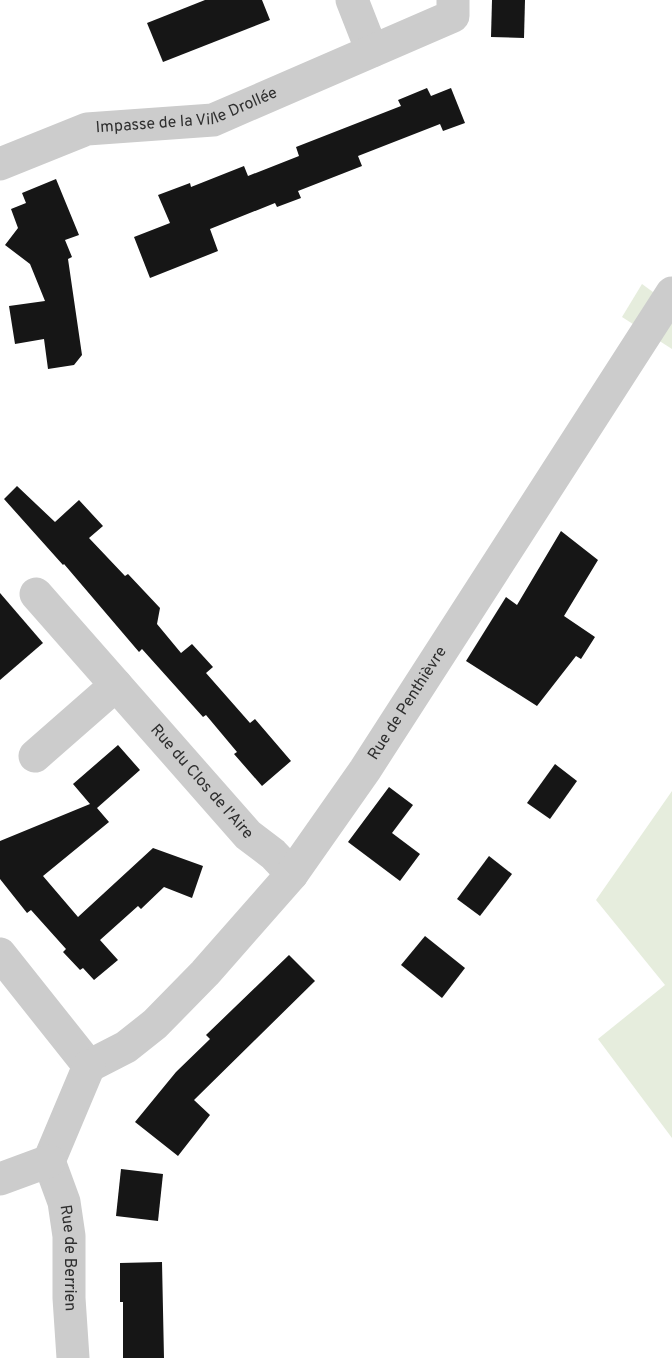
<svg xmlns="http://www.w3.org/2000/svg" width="672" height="1358" font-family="Overpass,sans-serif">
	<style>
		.green { fill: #e6eddd }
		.building { fill: #161616 }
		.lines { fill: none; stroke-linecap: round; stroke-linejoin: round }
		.minor { stroke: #ccc; stroke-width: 33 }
		.labels { text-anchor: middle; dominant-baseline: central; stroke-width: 6; stroke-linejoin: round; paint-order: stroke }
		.street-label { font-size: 16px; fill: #2f2f2f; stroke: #fff }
	</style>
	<rect width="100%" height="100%" fill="#fff"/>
	<g class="green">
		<polygon points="642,284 672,306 672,349 622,317"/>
		<polygon points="672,791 672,1138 598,1039 665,985 596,900"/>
	</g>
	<g class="building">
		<polygon points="205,0 262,0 270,20 163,62 147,23"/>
		<polygon points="492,0 525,0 524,38 491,37"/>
		<polygon points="427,88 431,96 451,88 465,123 443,131 440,124 358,156 362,166 298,191 301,198 277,207 275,203 210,229 218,251 150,278 134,237 170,223 158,195 190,183 191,187 244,166 248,176 299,156 296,147 401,106 398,100"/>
		<polygon points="56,179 79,235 65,240 72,257 68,259 82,355 74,365 48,369 44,339 15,344 9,306 45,301 30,264 5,245 18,228 11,209 26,203 22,193"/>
		<polygon points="17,486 55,522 79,500 103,526 89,538 125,576 128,574 160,608 157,624 181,653 192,644 213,667 206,673 250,723 255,719 291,761 262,786 234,754 237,752 206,715 203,717 142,649 139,652 64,564 63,565 4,499"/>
		<polygon points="561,531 598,560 564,616 595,637 581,659 576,656 537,706 466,661 506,597 517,605"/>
		<polygon points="0,593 43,643 0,680"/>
		<polygon points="118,745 140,770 97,808 109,822 43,876 78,917 153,848 203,866 192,898 164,887 141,909 138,906 100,940 118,960 94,980 83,968 80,970 63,952 66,949 31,910 27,913 0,879 0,841 90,804 73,784"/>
		<polygon points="555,764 577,781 550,819 527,803"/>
		<polygon points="389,787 413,805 392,833 420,854 400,881 348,842"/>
		<polygon points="489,856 512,874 480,916 457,899"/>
		<polygon points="425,936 465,968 442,998 401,965"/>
		<polygon points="289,955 315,981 194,1100 210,1115 178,1156 135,1122 176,1072 210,1039 206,1035"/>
		<polygon points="121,1169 163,1174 158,1221 116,1216"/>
		<polygon points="162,1262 164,1358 123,1358 123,1302 120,1302 120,1263"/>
	</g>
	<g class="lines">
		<g class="minor">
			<polyline points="352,0 372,51"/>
			<path id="s1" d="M 0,164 L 87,129 L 213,120 L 453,16 L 453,0"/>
			<polyline points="36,594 116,685"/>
			<path id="s2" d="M 35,756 L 116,685 L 248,835 L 273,854 L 292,874"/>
			<polyline points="0,954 89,1066"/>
			<path id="s3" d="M 89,1066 L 126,1047 L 155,1024 L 205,973 L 292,874 L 365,770 L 672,293"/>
			<path id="s4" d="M 49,1161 L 64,1202 L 69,1236 L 69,1298 L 73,1358"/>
			<polyline points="49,1161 89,1066"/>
			<polyline points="0,1179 49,1161"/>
		</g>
	</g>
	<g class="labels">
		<g class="street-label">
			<text stroke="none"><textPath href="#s1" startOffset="196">Impasse de la Ville Drollée</textPath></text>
			<text stroke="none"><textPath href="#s3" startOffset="488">Rue de Penthièvre</textPath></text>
			<text stroke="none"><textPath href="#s2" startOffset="237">Rue du Clos de l'Aire</textPath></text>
			<text stroke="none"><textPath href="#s4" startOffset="100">Rue de Berrien</textPath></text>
		</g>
	</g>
</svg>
